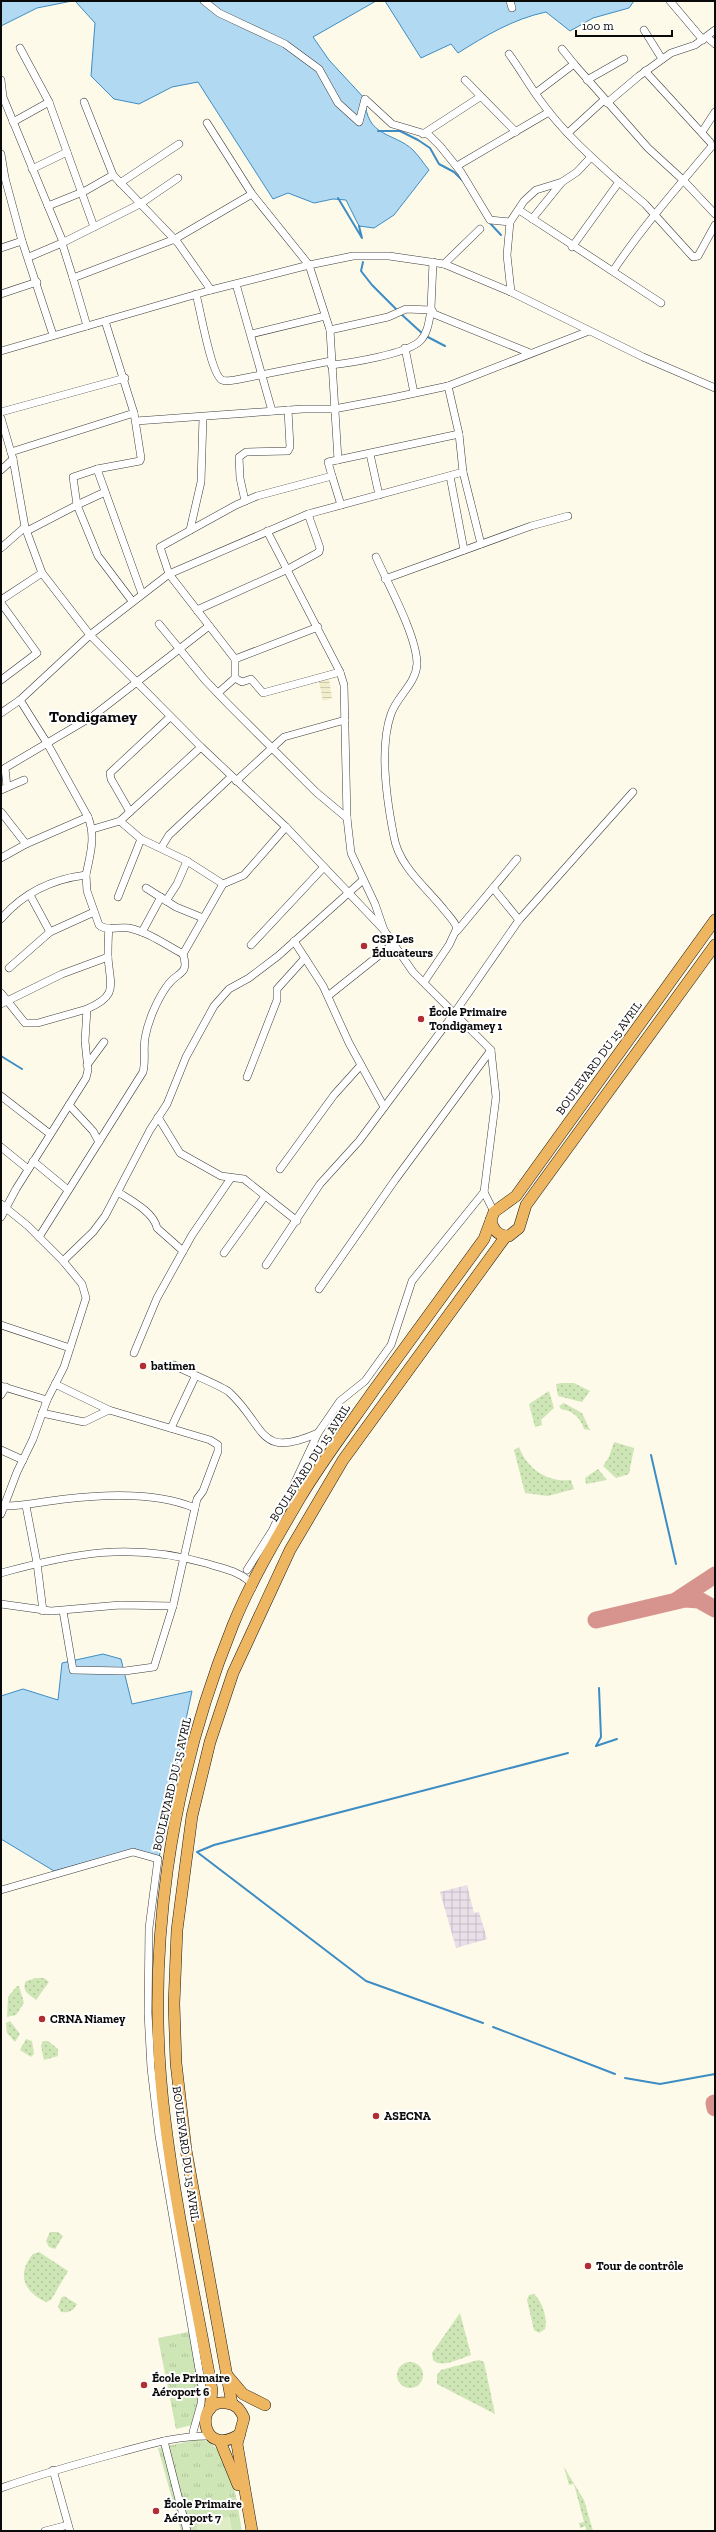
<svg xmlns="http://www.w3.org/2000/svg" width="716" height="2532" font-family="'Zilla Slab',serif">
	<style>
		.industrial { fill: url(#industrial-grid) }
		.farmland { fill: url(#farmland-rules) }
		.grass { fill: url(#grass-dots) }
		.park { fill: url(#park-tufts) }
		.pitch { fill: #dfedc7 }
		.water { fill: #b1d9f1; stroke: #3d8dc4 }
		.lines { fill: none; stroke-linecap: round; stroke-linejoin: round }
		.stream { stroke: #3d8dc4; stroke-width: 2 }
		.taxiway { stroke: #d7948e; stroke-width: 17 }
		.minor-casing { stroke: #3d3d3d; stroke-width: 8 }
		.trunk-casing { stroke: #1b1b1b; stroke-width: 12 }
		.minor { stroke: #fff; stroke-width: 7 }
		.trunk { stroke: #eeb660; stroke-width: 11 }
		.poi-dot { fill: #b02d32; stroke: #fff; stroke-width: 1.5 }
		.labels { text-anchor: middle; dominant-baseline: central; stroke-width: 4; stroke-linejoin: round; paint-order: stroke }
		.poi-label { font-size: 12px; font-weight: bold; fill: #0a0a0a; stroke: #fff; text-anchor: start }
		.street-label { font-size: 12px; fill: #0a0a0a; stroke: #fff }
		.district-label { font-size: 16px; font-weight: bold; fill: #0a0a0a; stroke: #fff }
	</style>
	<defs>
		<pattern id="industrial-grid" width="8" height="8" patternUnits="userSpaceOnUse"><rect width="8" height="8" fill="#e8dfe9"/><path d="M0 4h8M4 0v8" fill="none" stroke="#c6bec6"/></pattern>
		<pattern id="farmland-rules" width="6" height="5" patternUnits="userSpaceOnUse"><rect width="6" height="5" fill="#f1eecc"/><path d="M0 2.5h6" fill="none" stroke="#cdcbae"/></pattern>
		<pattern id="grass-dots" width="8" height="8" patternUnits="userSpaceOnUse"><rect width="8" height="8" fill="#cee5b6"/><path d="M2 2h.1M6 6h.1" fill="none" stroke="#b0c39b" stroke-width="1.8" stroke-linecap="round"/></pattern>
		<pattern id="park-tufts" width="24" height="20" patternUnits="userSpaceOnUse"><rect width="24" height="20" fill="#cee5b6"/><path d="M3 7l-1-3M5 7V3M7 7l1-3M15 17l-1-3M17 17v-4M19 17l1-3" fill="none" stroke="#b0c39b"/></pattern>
	</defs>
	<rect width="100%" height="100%" fill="#fefae9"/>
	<polygon class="industrial" points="467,1885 474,1913 479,1912 487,1939 456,1948 440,1892"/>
	<polygon class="farmland" points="329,679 332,698 323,701 319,682"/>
	<g class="grass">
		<polygon points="562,1383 574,1383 590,1391 582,1402 558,1396 556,1384"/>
		<polygon points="549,1391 554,1408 541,1420 542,1425 535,1427 529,1404"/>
		<path d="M 564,1403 L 582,1413 L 590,1430 L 584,1429 C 580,1417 573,1411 561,1409 L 559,1406 Z"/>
		<polygon points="614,1442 634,1448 629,1474 616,1478 603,1466 609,1457"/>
		<path d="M 519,1447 C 527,1469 548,1483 571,1480 L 574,1489 L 548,1496 L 525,1493 L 514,1450 Z"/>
		<polygon points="598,1469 607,1480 586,1484 585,1478"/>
		<path d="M 36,1978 L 44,1978 L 49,1982 L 36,2000 C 29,1994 21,1991 26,1981 Z"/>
		<polygon points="17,1986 19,1986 24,2003 16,2015 7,2017 8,1997"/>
		<polygon points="10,2021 20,2034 15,2042 7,2033 6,2023"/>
		<polygon points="26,2039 32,2041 34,2054 31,2057 20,2050"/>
		<polygon points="43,2041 48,2041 58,2049 58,2056 44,2060 41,2046"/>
		<polygon points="50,2232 58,2232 63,2236 55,2249 49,2247 46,2241"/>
		<path d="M 39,2252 L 68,2271 L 51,2300 L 46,2302 C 24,2292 16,2274 33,2254 Z"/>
		<path d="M 534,2294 C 542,2301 548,2319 545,2329 L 539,2333 L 534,2330 L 527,2300 L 529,2295 Z"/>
		<path d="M 64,2296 L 77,2304 C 74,2311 68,2313 61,2312 L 58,2307 L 61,2298 Z"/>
		<path d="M 460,2313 L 471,2355 C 461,2358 441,2369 433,2360 L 432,2353 Z"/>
		<polygon points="479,2360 484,2362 495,2414 437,2384 437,2375 441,2370"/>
		<circle cx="410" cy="2375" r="13"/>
		<polygon points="564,2467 584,2500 593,2531 587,2531 585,2526 580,2528 579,2523 584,2522 574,2484 569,2485"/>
	</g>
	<g class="park">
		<polygon points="198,2330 208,2395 200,2423 176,2429 158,2338"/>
		<path d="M 200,2439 C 231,2443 238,2507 242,2531 L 232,2531 L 229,2517 L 196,2525 L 198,2531 L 181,2531 L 158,2448 Z"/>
	</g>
	<polygon class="pitch" points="229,2517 232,2531 198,2531 196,2525"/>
	<g class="water">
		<polygon points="1,1 72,1 37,8 1,26"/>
		<path d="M 75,1 L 376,1 L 313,37 L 329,60 L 365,99 C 366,138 394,132 413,150 C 419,156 424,164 429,170 L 394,215 L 374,228 L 359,226 L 346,200 L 333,199 L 314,203 L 288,193 L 273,199 L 198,82 L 172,87 L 139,104 L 114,99 L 91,76 L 95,23 Z"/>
		<path d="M 385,1 L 634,1 L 629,8 L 593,18 L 570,31 L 546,12 C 513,19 485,36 458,53 L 451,44 L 421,58 Z"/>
		<polygon points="103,1654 121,1659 132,1704 192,1691 165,1820 164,1838 159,1857 135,1849 54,1871 1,1839 1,1696 23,1689 58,1700 62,1663"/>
	</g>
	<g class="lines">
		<g class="stream">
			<polyline points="378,131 400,131 418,140 430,148 439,164 454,172 464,182"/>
			<polyline points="338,198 362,238 359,226"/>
			<polyline points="488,221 501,235"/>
			<polyline points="363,262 361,271 372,285 398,311"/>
			<polyline points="401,314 424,335 445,346"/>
			<polyline points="1,1056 22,1069"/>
			<polyline points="651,1455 676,1564"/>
			<polyline points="596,1746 601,1737 599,1688"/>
			<polyline points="596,1746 617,1739"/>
			<polyline points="483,2023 366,1981 197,1852 214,1845 568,1753"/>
			<polyline points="493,2027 615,2074"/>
			<polyline points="625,2078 660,2084 715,2074"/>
		</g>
		<g class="taxiway">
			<polyline points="677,1600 715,1575"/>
			<polyline points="596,1620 685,1599 699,1600 715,1609"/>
			<polyline points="714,2103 715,2108"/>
		</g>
		<defs>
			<g id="minor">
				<polyline points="204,1 219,13 285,44 319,69 338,103 359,122 365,99 392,124 429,135 440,146 461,172 490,220 510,222"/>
				<polyline points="510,1 512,8"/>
				<polyline points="670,1 703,40"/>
				<polyline points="644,30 662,59"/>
				<polyline points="707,37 715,44"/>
				<polyline points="20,48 49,102 94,227"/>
				<polyline points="562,49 574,64"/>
				<path d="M 509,54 C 520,69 529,85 540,100 C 562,131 591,157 619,182"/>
				<polyline points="645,71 710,142"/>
				<polyline points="1,80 3,97 48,206"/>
				<polyline points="465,80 516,132"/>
				<polyline points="587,80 624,59"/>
				<polyline points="537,92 574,64 648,148 683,180 715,214"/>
				<polyline points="84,102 113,175"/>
				<polyline points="607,103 639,76 671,53 695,45 715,30"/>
				<polyline points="13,122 49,102"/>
				<polyline points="207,123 252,194 309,265 330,330 338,460"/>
				<polyline points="702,132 715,112"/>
				<polyline points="568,133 604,100"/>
				<polyline points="423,134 480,97"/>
				<polyline points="1,154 5,178 22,241 53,335"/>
				<polyline points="457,166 549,112"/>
				<polyline points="32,169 67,152"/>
				<polyline points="120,183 179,144"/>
				<polyline points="519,210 661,303"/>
				<polyline points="532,219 562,182"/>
				<polyline points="63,242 48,206 85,191 113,175 178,243 211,290"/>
				<polyline points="572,247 619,182 645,204 693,257 698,256 715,225"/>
				<polyline points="1,248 22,241"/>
				<polyline points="29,257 62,243"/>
				<polyline points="433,262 431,308 434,314 530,353"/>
				<polyline points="444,264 480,229"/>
				<path d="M 613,271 C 643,226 678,187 712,146"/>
				<polyline points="73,278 62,243 140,204 178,178"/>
				<polyline points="236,284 272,411"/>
				<polyline points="511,292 507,255 510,222 524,201 536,190 562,182 577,172 591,157"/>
				<polyline points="1,294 37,282"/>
				<path d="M 196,294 C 200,308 211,375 222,380 C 226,382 231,380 235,380 L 331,361"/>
				<polyline points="105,321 134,413 141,458 140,461 97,469 142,594"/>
				<polyline points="87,326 73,278 175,239 252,194"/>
				<path d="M 330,330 L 388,317 L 406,309 L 431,310 C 429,321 428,333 420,341 C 407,354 350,363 331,365"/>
				<polyline points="251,334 325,316"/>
				<polyline points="405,348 414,393"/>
				<polyline points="1,351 211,290 309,265 353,256 389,256 444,264 511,292 643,357 715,388"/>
				<polyline points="1,412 125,378"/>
				<polyline points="1,418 13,459 25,527 42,573 90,635 201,747 286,827 384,930 413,972 491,1050 496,1097 484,1192 494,1212"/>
				<polyline points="136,421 303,409 334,409 392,398 448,386 589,331"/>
				<polyline points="11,452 134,413"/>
				<polyline points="370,454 379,495"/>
				<polyline points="1,470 13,459"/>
				<polyline points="463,472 481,544"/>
				<polyline points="332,476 328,462 459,434"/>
				<polyline points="450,476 464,550"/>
				<polyline points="105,492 77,505 98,556 132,601"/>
				<polyline points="245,501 240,478 239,457 246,452 288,451 290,447 288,410"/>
				<polyline points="190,530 201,482 203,417"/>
				<polyline points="27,531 77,505 73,477 97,469"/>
				<polyline points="267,531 340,672 344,685 347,818 351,853 375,904 384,930"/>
				<polyline points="1,548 25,527"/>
				<path d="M 376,557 C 388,584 417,636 417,664 C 416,684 397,696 391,714 C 379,748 387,802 394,837 C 399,867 428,889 445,911 C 450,917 455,922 457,928 L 449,945 L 424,982"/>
				<polyline points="385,579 531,526 568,516"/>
				<polyline points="1,600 42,573"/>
				<polyline points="1,603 37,653 1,680"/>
				<polyline points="197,610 288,569 319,552 320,548 308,514"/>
				<polyline points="159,624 205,680 228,704 316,792 347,818"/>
				<polyline points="235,659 169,574 160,547 236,505 257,496 332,476 341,505"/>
				<polyline points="235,659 318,627"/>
				<polyline points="235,678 242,682 251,679 263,693 340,672"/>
				<polyline points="218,693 235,678 235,659"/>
				<polyline points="1,713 20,700 90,635 169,574 308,514 463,472 459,434 448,386"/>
				<polyline points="236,781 284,737 345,720"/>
				<polyline points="7,787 5,768 93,716 209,626"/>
				<polyline points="1,790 24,780"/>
				<polyline points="1,812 26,844"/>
				<polyline points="130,812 111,779 110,773 170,717"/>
				<polyline points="120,821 141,839 187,861 223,884"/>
				<polyline points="93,829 120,821 201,747"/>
				<polyline points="161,848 169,835 231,777"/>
				<polyline points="1,858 26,844 88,817"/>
				<polyline points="146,888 176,907 203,918"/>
				<polyline points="493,888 519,920"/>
				<polyline points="30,895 50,932"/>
				<polyline points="118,897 141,839"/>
				<polyline points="166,901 177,884 187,861"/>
				<path d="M 1,919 C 23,893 53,879 86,875 C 90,855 96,837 88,817 L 47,743 L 20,700"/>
				<polyline points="457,931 517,859"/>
				<polyline points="142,932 161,897"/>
				<polyline points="294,941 323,986 349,1043 384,1107"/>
				<polyline points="251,945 324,867"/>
				<polyline points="183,954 223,884 244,875 286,827"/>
				<polyline points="9,968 50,932 94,912"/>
				<polyline points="1,993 25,1023 38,1023 87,1009"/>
				<polyline points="328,996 392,945"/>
				<polyline points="1,1004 62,974 108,957"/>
				<polyline points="87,1065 104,1042"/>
				<polyline points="247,1077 277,1000 277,989 305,958"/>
				<polyline points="1,1096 50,1134"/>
				<polyline points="69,1105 93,1131 99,1142"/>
				<polyline points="158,1117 180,1153 221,1176 244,1179 297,1221"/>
				<polyline points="1,1147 28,1169"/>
				<polyline points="33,1161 68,1190"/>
				<polyline points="280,1169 334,1095 361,1065"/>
				<path d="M 118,1192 C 130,1200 154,1212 157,1228 L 183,1251"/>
				<polyline points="1,1204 28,1226 63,1261 82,1284 86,1298 64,1367 47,1400 33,1439 17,1472 1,1514"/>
				<path d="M 1,1217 L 16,1189 L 86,1078 L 88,1070 L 85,1041 L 87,1009 C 119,995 110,986 108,957 C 108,947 108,938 109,928"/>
				<path d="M 39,1237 L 143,1072 C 146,1060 143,1049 145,1038 C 148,1021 157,1000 167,986 C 177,971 190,976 183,954 C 166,945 148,932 129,928 C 120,926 107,932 99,925 L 87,891 L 86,875"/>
				<polyline points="224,1253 265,1196"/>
				<polyline points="63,1261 93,1232 105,1216 150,1130 167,1104 186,1057 214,1006 229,989 249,978 278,956 363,880"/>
				<polyline points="266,1265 320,1184 359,1141 453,1015 519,920 633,792"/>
				<polyline points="319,1289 395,1180 491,1050"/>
				<polyline points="1,1325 70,1348"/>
				<polyline points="134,1353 157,1298 192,1235 231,1178"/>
				<path d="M 174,1365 C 186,1372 222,1386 229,1392 C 267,1427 257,1460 318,1433"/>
				<polyline points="55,1384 109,1410"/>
				<polyline points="1,1386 47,1400"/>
				<polyline points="1,1395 6,1387"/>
				<polyline points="171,1428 195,1377"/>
				<polyline points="1,1450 23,1460"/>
				<path d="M 5,1506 C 26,1506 45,1501 65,1499 C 106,1494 157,1492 195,1508 L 197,1499 L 203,1491 L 218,1451 L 218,1445 L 210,1440 L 109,1410 L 84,1422 L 42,1413"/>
				<polyline points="26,1506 37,1563 43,1611"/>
				<polyline points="247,1570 272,1531 318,1433 340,1401 365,1381 391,1345 412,1281 484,1192"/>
				<path d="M 1,1573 C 74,1553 130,1542 205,1563 C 221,1568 236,1570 249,1581 L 252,1588"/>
				<polyline points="1,1604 51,1611 120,1605 173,1606"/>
				<polyline points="63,1611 73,1670 125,1671 154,1667 173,1606 195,1508"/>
				<polyline points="1,1890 133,1852 158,1859 149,1928 148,2013 151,2068 159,2136 202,2387 201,2404 193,2432"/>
				<polyline points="164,2441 187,2531"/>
				<polyline points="53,2470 70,2531"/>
				<path d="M 1,2488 C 41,2474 80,2463 121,2452 C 151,2444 180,2435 211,2436"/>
				<polyline points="45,2531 68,2525"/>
			</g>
			<g id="trunk">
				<path d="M 491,1220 C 493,1230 498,1236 509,1236 L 519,1228 L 526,1205 L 715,945"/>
				<polyline points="227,2375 243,2394 265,2405"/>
				<polyline points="232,2404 186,2150 176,2063 174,2004 177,1930 192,1816 210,1742 233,1673 290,1550 343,1460 506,1236"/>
				<path d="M 210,2409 L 212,2390 C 196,2301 176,2211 165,2120 C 144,1953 170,1781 233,1625 C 251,1581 276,1539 300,1498 C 322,1461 349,1426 374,1390 C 411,1340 447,1289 484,1239 L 494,1212 L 516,1196 L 715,920"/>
				<path d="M 240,2434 C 200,2460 194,2398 226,2403 C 236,2404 240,2409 244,2418 L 237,2444 L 252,2531"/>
				<polyline points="220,2441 238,2485"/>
			</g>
		</defs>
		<use href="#minor" class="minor-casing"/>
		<use href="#trunk" class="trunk-casing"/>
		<use href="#minor" class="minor"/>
		<use href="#trunk" class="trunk"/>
	</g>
	<g class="poi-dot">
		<circle cx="364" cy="946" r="4"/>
		<circle cx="421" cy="1019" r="4"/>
		<circle cx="143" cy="1366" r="4"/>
		<circle cx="42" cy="2019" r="4"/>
		<circle cx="376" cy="2116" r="4"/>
		<circle cx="588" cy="2266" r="4"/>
		<circle cx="144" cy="2385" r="4"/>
		<circle cx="156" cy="2511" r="4"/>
	</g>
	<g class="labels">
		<g class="poi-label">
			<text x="372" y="939">CSP Les<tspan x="372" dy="14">Éducateurs</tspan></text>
			<text x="429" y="1012">École Primaire<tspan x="429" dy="14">Tondigamey 1</tspan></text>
			<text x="151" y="1366">batimen</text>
			<text x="50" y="2019">CRNA Niamey</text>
			<text x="384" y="2116">ASECNA</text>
			<text x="596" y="2266">Tour de contrôle</text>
			<text x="152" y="2378">École Primaire<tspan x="152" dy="14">Aéroport 6</tspan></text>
			<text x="164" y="2504">École Primaire<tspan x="164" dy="14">Aéroport 7</tspan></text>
		</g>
		<g class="street-label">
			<text transform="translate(599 1058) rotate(-54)">BOULEVARD DU 15 AVRIL</text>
			<text transform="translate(310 1463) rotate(-57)">BOULEVARD DU 15 AVRIL</text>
			<text transform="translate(172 1784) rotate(-77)">BOULEVARD DU 15 AVRIL</text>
			<text transform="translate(186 2154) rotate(82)">BOULEVARD DU 15 AVRIL</text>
		</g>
		<g class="district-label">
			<text x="93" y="716">Tondigamey</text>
		</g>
	</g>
	<rect width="716" height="2532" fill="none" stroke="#0a0a0a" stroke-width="4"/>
	<path d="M576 30v6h96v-6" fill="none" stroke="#0a0a0a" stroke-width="2"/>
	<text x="582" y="30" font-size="12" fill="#0a0a0a" stroke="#ffffff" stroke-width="3" paint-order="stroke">100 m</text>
</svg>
